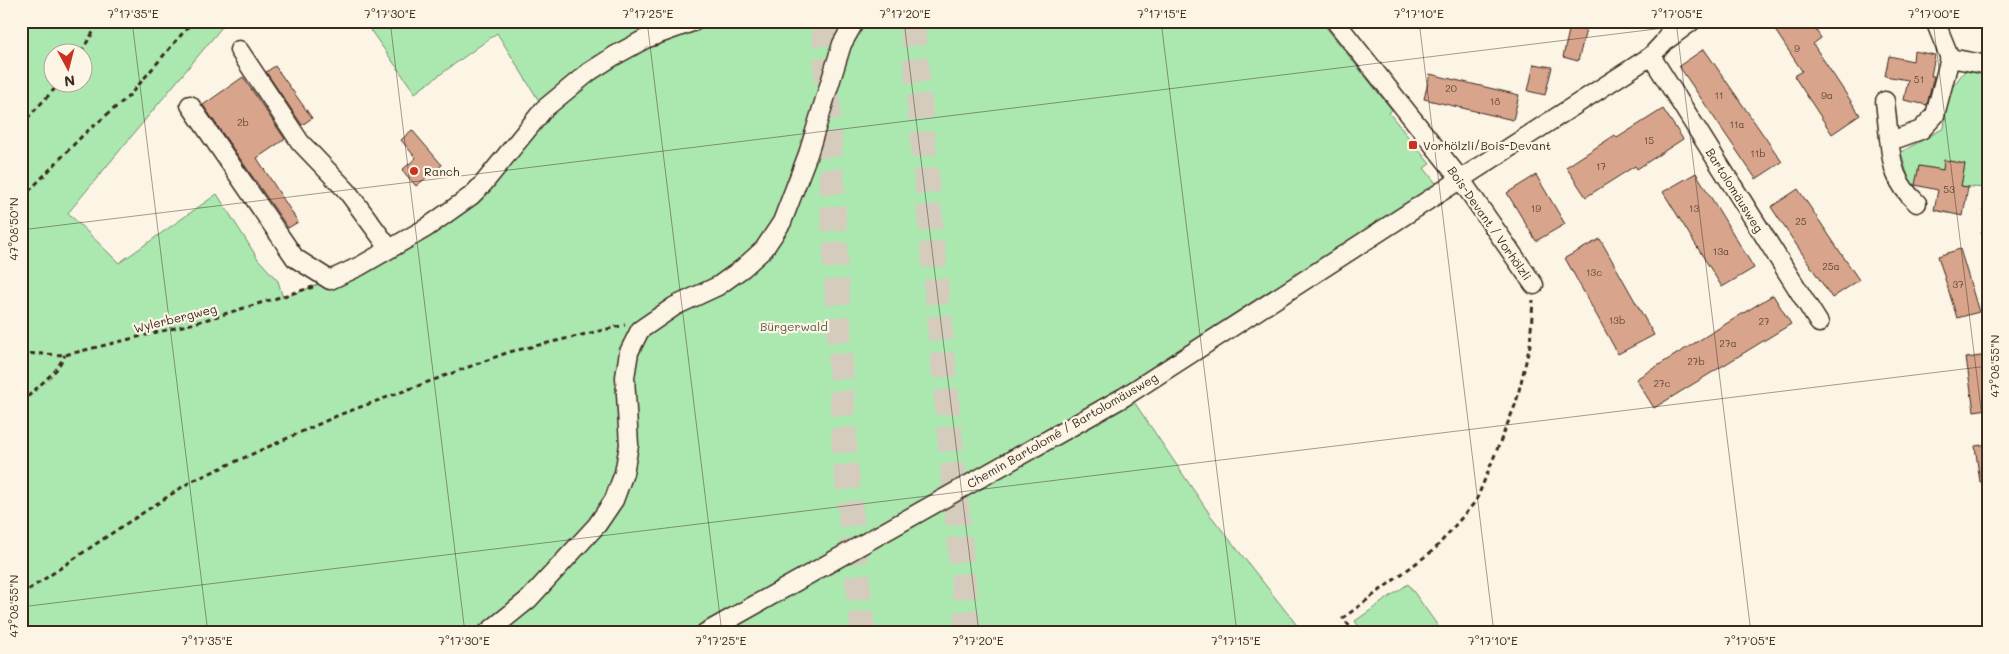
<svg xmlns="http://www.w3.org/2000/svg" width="2009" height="654" font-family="Mali,sans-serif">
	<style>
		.green { fill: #aae8b0; stroke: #728967; fill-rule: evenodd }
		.building { fill: #d8a58c; stroke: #3b2a1e }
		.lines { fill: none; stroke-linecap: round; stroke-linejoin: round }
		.highway-tunnel { stroke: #d5ccbd; stroke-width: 25; stroke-dasharray: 25 12; stroke-linecap: butt }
		.minor-casing { stroke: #3b2a1e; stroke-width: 21 }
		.path { stroke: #3b2a1e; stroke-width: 3; stroke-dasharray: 5 4; stroke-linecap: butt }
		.minor { stroke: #fcf5e5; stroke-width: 18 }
		.ticks { fill: none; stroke: #3b2a1e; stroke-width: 1; stroke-opacity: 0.45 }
		.poi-dot { fill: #c8321e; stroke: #fcf5e5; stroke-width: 2 }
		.labels { text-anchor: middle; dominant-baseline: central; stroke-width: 4.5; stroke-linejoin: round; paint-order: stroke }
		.number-label { font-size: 10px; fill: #62493a }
		.poi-label { font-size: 12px; fill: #3b2a1e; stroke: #fcf5e5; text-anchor: start }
		.street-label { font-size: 12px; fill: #3b2a1e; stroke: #fcf5e5 }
		.park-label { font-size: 12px; fill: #575a42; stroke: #fcf5e5 }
		.neatline { fill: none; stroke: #3b2a1e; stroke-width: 2 }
		.ticks-label { font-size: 12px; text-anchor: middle; fill: #3b2a1e }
	</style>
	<rect width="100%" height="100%" fill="#fcf5e5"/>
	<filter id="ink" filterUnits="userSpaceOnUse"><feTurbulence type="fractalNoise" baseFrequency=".02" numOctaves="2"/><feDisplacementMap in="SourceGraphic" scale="10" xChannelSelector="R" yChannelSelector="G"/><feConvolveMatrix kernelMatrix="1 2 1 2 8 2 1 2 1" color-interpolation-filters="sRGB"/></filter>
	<g filter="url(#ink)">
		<g class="green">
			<path d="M 21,21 L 227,21 L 68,213 L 119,263 L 217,194 L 258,259 L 278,281 L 283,298 L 330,280 L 455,209 L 544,109 L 497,33 L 415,93 L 364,21 L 1321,21 L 1392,110 L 1389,113 L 1430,164 L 1424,168 L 1439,187 L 1124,387 L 1211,516 L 1303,633 L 21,633 ZM 52,52 L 82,52 L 82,82 L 52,82 Z"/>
			<polygon points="1966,69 1988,71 1986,94 1988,95 1988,183 1986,188 1961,186 1965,164 1945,160 1943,170 1919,166 1915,186 1910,184 1901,152 1944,128 1948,93"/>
			<polygon points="1408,584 1443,633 1363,633 1355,621"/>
		</g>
		<g class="building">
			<polygon points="1769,21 1810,21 1821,38 1813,44 1860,115 1832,134 1794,76 1802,71"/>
			<polygon points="1570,26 1586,30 1578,61 1563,57"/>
			<polygon points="1704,49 1782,162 1756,179 1679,66"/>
			<polygon points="1914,51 1935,55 1931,76 1934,76 1927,105 1904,100 1908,80 1885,76 1889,56 1913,61"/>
			<polygon points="1534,64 1552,67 1545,95 1528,91"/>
			<polygon points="275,66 312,118 302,125 266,72"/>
			<polygon points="1430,74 1519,95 1513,120 1424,99"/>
			<polygon points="243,77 285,139 257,158 298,222 288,228 203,105"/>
			<polygon points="1663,109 1683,139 1637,169 1635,166 1586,197 1566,167 1615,135 1617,138"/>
			<polygon points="412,130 442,165 416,186 402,170 416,158 401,140"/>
			<polygon points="1944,160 1965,164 1961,186 1968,187 1963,216 1934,210 1938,190 1915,185 1919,166 1943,170"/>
			<polygon points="1696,173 1754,268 1722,287 1663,192"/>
			<polygon points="1536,175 1565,224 1536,241 1507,193"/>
			<polygon points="1798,189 1859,280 1832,298 1771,207"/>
			<polygon points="1600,239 1654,335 1618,354 1565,258"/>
			<polygon points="1960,249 1979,312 1957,318 1938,256"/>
			<polygon points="1773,295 1791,324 1654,408 1636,379"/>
			<polygon points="1988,355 1988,409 1974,411 1966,358"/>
			<polygon points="1988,444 1988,481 1980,482 1975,446"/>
		</g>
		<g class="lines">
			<g class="highway-tunnel">
				<polyline points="824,21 845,458 863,633"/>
				<polyline points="912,21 968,633"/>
			</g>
			<defs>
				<g id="minor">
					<polyline points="1335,21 1461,180 1534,285"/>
					<polyline points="1935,21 1950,58"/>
					<polyline points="1668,39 1692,21"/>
					<polyline points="239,50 300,142 347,191 389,248"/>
					<polyline points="1651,56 1819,323"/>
					<polyline points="1885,101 1889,138 1899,138 1921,130 1935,115 1950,58 1988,65"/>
					<polyline points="190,105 295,258 330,280 360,266 426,228 471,196 483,184 544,109 589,72 614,56 645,39 695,21"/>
					<path d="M 1889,138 C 1892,167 1895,183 1917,203"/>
					<polyline points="487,633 529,599 597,525 614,500 624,473 629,445 625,377 629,352 640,330 675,306 718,286 743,268 764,249 782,222 808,154 842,44 855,21"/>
					<polyline points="705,633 1124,397 1651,56 1664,42 1675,21"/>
				</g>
			</defs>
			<use href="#minor" class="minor-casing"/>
			<g class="path">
				<polyline points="81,52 100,21"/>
				<polyline points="21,125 61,82"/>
				<polyline points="1988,188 1984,214 1988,216 1982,235 1988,246"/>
				<polyline points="21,196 31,189 83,135 129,96 193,21"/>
				<polyline points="21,353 65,355 195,323 313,287"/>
				<polyline points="21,403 56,370 65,355"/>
				<polyline points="21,595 106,537 190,482 339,415 509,352 625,325"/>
				<polyline points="1355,633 1343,618 1435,549 1476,501 1516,403 1530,345 1533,300"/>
			</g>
			<use href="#minor" class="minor"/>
		</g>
	</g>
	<path class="ticks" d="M 132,21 L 208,633M 390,21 L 465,633M 647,21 L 722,633M 904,21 L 979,633M 1161,21 L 1237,633M 1419,21 L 1494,633M 1676,21 L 1751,633M 1933,21 L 1988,466M 21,230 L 1721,21M 21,607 L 1988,366"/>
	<g class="poi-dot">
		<rect x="1408" y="140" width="10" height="10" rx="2.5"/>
		<circle cx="414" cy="171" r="5"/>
	</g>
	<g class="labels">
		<g class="number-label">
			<text x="1797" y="48">9</text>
			<text x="1919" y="79">51</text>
			<text x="1451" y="88">20</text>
			<text x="1719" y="95">11</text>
			<text x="1827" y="95">9a</text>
			<text x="1495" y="101">18</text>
			<text x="243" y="122">2b</text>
			<text x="1737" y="124">11a</text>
			<text x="1649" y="140">15</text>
			<text x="1758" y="153">11b</text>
			<text x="1601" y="166">17</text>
			<text x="1949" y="189">53</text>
			<text x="1536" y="208">19</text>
			<text x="1694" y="208">13</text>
			<text x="1801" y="221">25</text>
			<text x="1721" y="251">13a</text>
			<text x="1831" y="266">25a</text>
			<text x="1594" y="272">13c</text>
			<text x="1958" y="284">37</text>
			<text x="1617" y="320">13b</text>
			<text x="1764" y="321">27</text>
			<text x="1728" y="343">27a</text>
			<text x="1696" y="361">27b</text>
			<text x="1662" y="383">27c</text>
		</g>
		<g class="poi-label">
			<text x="1423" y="145">Vorhölzli/Bois-Devant</text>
			<text x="424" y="171">Ranch</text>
		</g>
		<g class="street-label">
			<text transform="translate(1735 190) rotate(58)">Bartolomäusweg</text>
			<text transform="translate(1490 223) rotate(55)">Bois-Devant / Vorhölzli</text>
			<text transform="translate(175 318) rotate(-14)">Wylerbergweg</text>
			<text transform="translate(1062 430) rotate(-30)">Chemin Bartolomé / Bartolomäusweg</text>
		</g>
		<g class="park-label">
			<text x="794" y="326">Bürgerwald</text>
		</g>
	</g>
	<rect width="2009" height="654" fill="none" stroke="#fcf5e5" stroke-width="55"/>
	<g transform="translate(68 68) rotate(173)"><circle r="24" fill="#fcf5e5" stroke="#afa495"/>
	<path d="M0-4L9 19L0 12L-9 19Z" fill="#c8321e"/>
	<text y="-8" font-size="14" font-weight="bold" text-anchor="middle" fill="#3b2a1e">N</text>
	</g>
	<rect x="28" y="28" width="1954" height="598" class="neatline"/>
	<g class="ticks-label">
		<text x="133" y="18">7°17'35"E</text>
		<text x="390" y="18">7°17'30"E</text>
		<text x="648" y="18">7°17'25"E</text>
		<text x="905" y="18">7°17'20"E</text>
		<text x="1162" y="18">7°17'15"E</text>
		<text x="1419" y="18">7°17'10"E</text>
		<text x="1677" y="18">7°17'05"E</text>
		<text x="1934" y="18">7°17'00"E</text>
		<text transform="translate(14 229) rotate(-90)" y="4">47°08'50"N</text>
		<text transform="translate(1995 366) rotate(-90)" y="4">47°08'55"N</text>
		<text transform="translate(14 606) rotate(-90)" y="4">47°08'55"N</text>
		<text x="207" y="645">7°17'35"E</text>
		<text x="464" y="645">7°17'30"E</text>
		<text x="721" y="645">7°17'25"E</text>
		<text x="978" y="645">7°17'20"E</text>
		<text x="1236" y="645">7°17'15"E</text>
		<text x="1493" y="645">7°17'10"E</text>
		<text x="1750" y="645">7°17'05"E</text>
	</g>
</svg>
